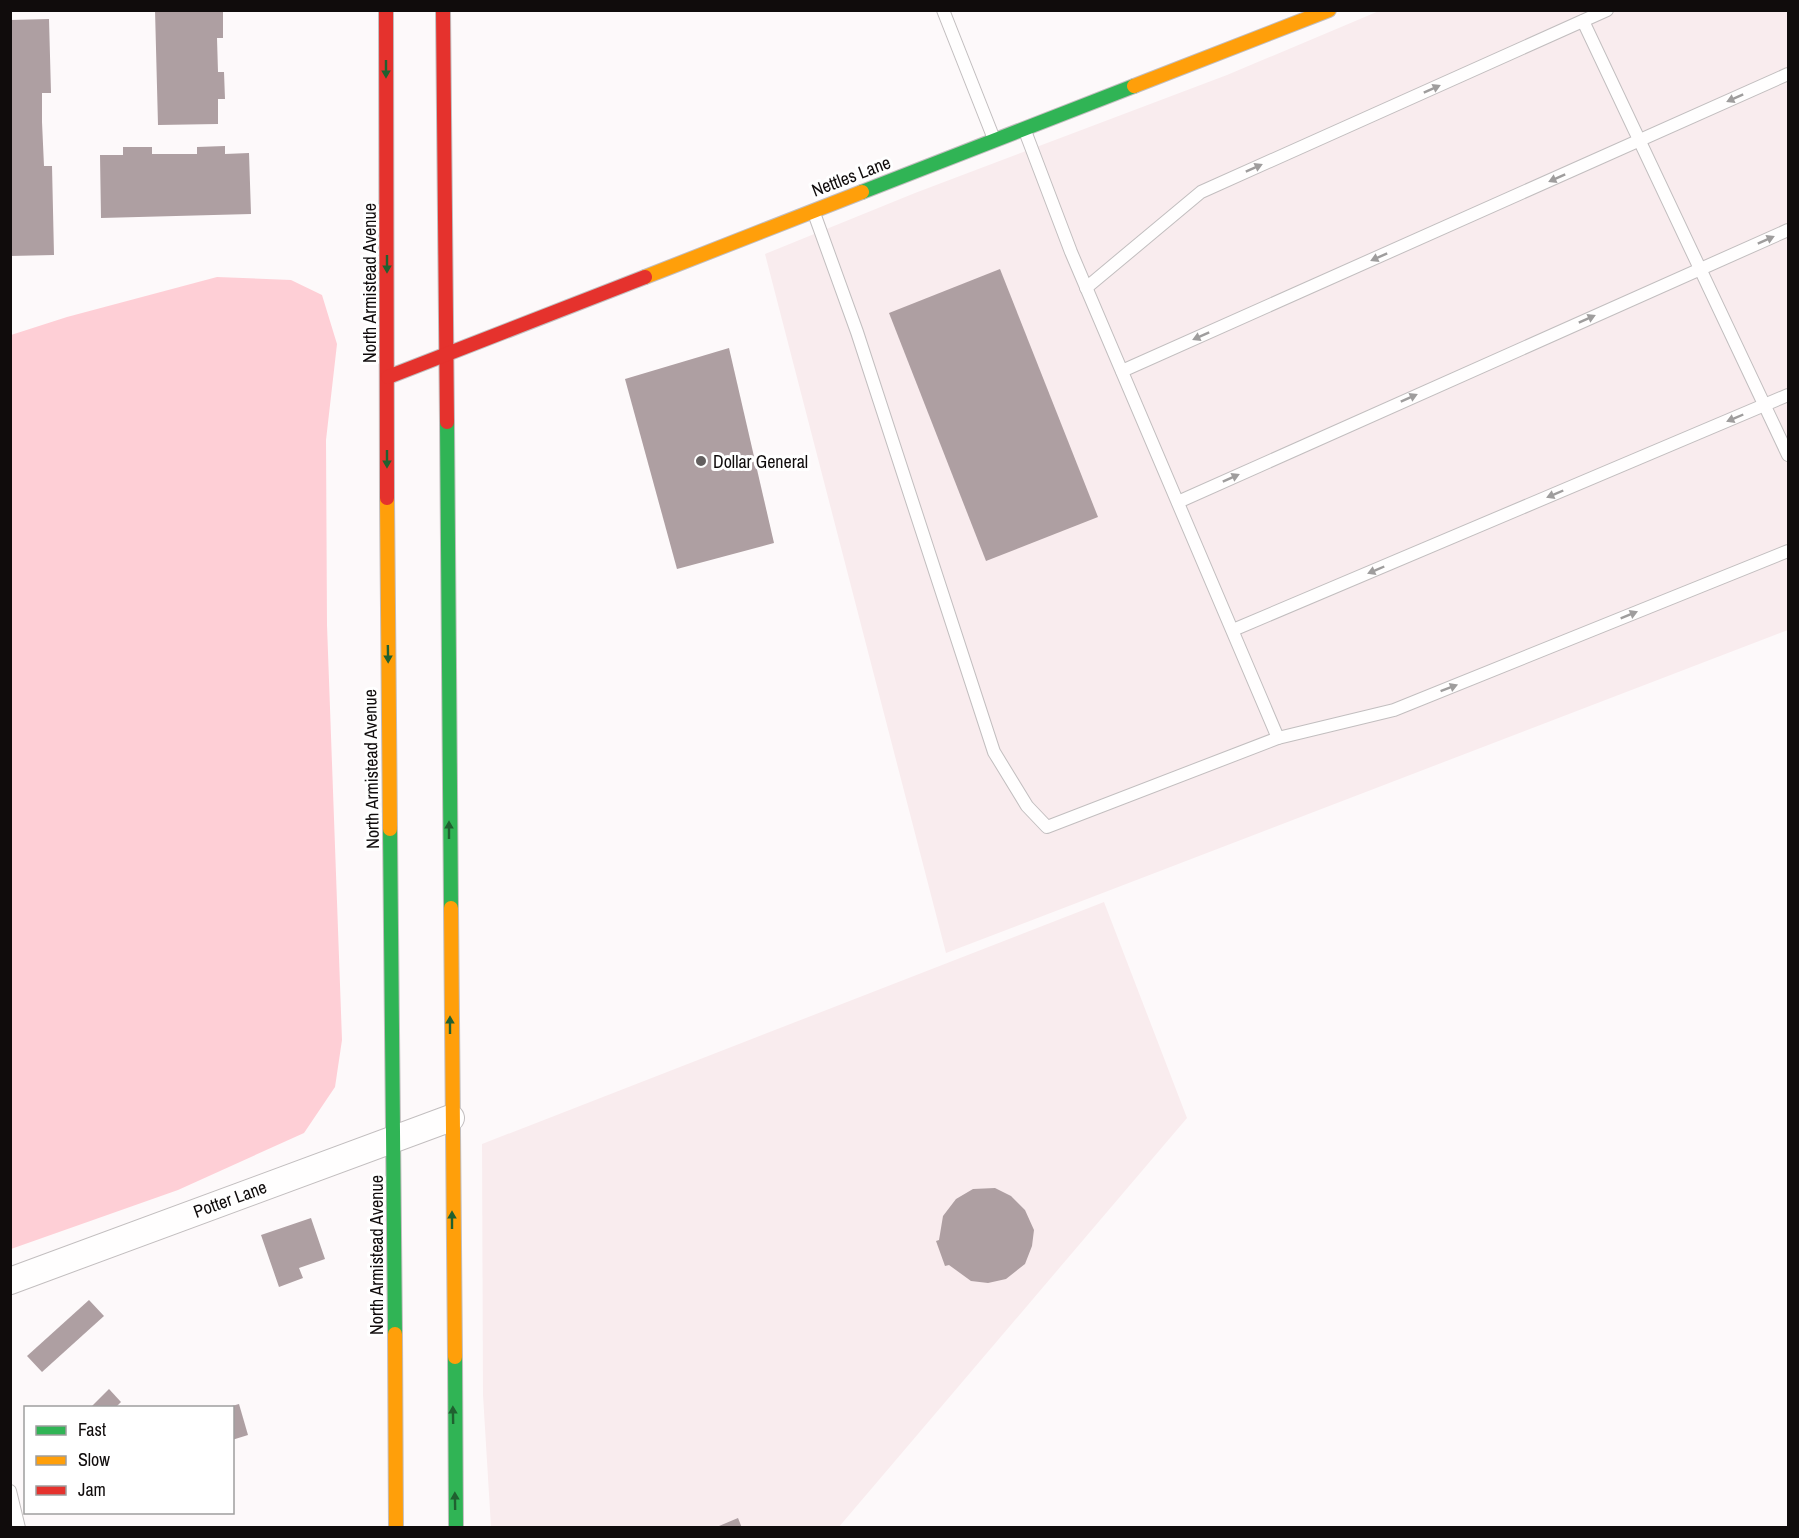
<svg xmlns="http://www.w3.org/2000/svg" width="1799" height="1538" font-family="'Archivo Narrow',sans-serif">
	<style>
		.built { fill: #f9ecee }
		.forest { fill: #fecfd6 }
		.building { fill: #ae9fa2 }
		.lines { fill: none; stroke-linecap: round; stroke-linejoin: round }
		.lane-casing { stroke: #c2bebf; stroke-width: 14 }
		.street-casing { stroke: #c2bebf; stroke-width: 28 }
		.fast-casing { stroke: #c2bebf; stroke-width: 16 }
		.slow-casing { stroke: #c2bebf; stroke-width: 16 }
		.jam-casing { stroke: #c2bebf; stroke-width: 16 }
		.lane { stroke: #fffefe; stroke-width: 12 }
		.street { stroke: #fffefe; stroke-width: 26 }
		.fast { stroke: #30b455; stroke-width: 14 }
		.slow { stroke: #ff9f0a; stroke-width: 14 }
		.jam { stroke: #e5322d; stroke-width: 14 }
		.oneway { fill: #206030 }
		.oneway2 { fill: #9f9d9d }
		.poi-dot { fill: #635f5f; stroke: #fff; stroke-width: 2 }
		.labels { text-anchor: middle; dominant-baseline: central; stroke-width: 6; stroke-linejoin: round; paint-order: stroke }
		.street-label { font-size: 18px; fill: #100c0c; stroke: #fff }
		.poi-label { font-size: 18px; fill: #100c0c; stroke: #fff; text-anchor: start }
	</style>
	<rect width="100%" height="100%" fill="#fdf9fa"/>
	<g class="built">
		<polygon points="1379,11 1788,11 1788,630 946,953 765,254 915,193 1227,75"/>
		<polygon points="1104,902 1187,1118 838,1528 491,1527 483,1395 482,1144"/>
	</g>
	<polygon class="forest" points="217,277 291,280 322,295 337,344 326,440 327,625 342,1040 335,1087 304,1133 178,1190 11,1249 11,335 67,317"/>
	<g class="building">
		<polygon points="155,10 223,10 223,38 217,38 218,72 224,72 225,99 218,99 218,124 158,125"/>
		<polygon points="49,19 51,93 42,93 42,122 44,166 52,166 54,255 10,256 10,20"/>
		<polygon points="225,146 225,154 249,153 251,214 101,218 100,155 123,155 123,147 152,147 152,154 197,154 197,147"/>
		<polygon points="1000,269 1098,517 986,561 889,313"/>
		<polygon points="729,348 774,543 677,569 625,379"/>
		<polygon points="995,1188 1011,1196 1025,1210 1034,1230 1032,1246 1025,1264 1006,1279 988,1283 971,1281 949,1265 945,1266 936,1241 939,1240 943,1216 956,1199 973,1189"/>
		<polygon points="311,1218 325,1259 299,1268 303,1278 279,1287 261,1235"/>
		<polygon points="89,1300 104,1316 42,1372 27,1356"/>
		<polygon points="109,1389 121,1402 115,1408 90,1408"/>
		<polygon points="239,1404 248,1435 232,1440 232,1406"/>
		<polygon points="738,1518 742,1528 720,1528 719,1526"/>
	</g>
	<g class="lines">
		<defs>
			<g id="lane">
				<polyline points="943,10 994,139"/>
				<polyline points="1583,21 1788,455"/>
				<polyline points="1025,131 1071,252 1278,738 1394,710 1788,551"/>
				<polyline points="814,213 857,332 994,752 1027,806 1047,827 1278,738"/>
				<polyline points="1086,288 1201,192 1607,10"/>
				<polyline points="1122,371 1788,74"/>
				<polyline points="1178,502 1788,230"/>
				<polyline points="1233,630 1788,395"/>
				<polyline points="10,1491 19,1528"/>
			</g>
			<polyline id="street" points="10,1281 451,1118"/>
			<g id="fast">
				<polyline points="862,192 1134,86"/>
				<polyline points="447,422 451,908"/>
				<polyline points="390,829 395,1334"/>
				<polyline points="455,1357 456,1528"/>
			</g>
			<g id="slow">
				<polyline points="1134,86 1329,10"/>
				<polyline points="645,277 862,192"/>
				<polyline points="387,498 390,829"/>
				<polyline points="451,908 455,1357"/>
				<polyline points="395,1334 396,1528"/>
			</g>
			<g id="jam">
				<polyline points="386,10 387,498"/>
				<polyline points="443,10 447,422"/>
				<polyline points="388,377 645,277"/>
			</g>
		</defs>
		<use href="#lane" class="lane-casing"/>
		<use href="#street" class="street-casing"/>
		<use href="#fast" class="fast-casing"/>
		<use href="#slow" class="slow-casing"/>
		<use href="#jam" class="jam-casing"/>
		<use href="#lane" class="lane"/>
		<use href="#street" class="street"/>
		<use href="#fast" class="fast"/>
		<use href="#slow" class="slow"/>
		<use href="#jam" class="jam"/>
	</g>
	<defs><path id="oneway-solid" d="M-6-.8H1V-3.2L6.5 0L1 3.2V.8H-6Z" transform="scale(1.5)"/></defs>
	<g class="oneway">
		<use href="#oneway-solid" transform="translate(386 69) rotate(90)"/>
		<use href="#oneway-solid" transform="translate(387 264) rotate(90)"/>
		<use href="#oneway-solid" transform="translate(387 459) rotate(90)"/>
		<use href="#oneway-solid" transform="translate(388 654) rotate(89)"/>
		<use href="#oneway-solid" transform="translate(449 830) rotate(-90)"/>
		<use href="#oneway-solid" transform="translate(450 1025) rotate(-90)"/>
		<use href="#oneway-solid" transform="translate(452 1220) rotate(-90)"/>
		<use href="#oneway-solid" transform="translate(453 1415) rotate(-91)"/>
		<use href="#oneway-solid" transform="translate(455 1501) rotate(-91)"/>
	</g>
	<g class="oneway2">
		<use href="#oneway-solid" transform="translate(1432 89) rotate(-24)"/>
		<use href="#oneway-solid" transform="translate(1735 98) rotate(156)"/>
		<use href="#oneway-solid" transform="translate(1254 168) rotate(-24)"/>
		<use href="#oneway-solid" transform="translate(1557 178) rotate(156)"/>
		<use href="#oneway-solid" transform="translate(1766 240) rotate(-24)"/>
		<use href="#oneway-solid" transform="translate(1379 257) rotate(156)"/>
		<use href="#oneway-solid" transform="translate(1587 319) rotate(-24)"/>
		<use href="#oneway-solid" transform="translate(1201 336) rotate(156)"/>
		<use href="#oneway-solid" transform="translate(1409 398) rotate(-24)"/>
		<use href="#oneway-solid" transform="translate(1735 418) rotate(157)"/>
		<use href="#oneway-solid" transform="translate(1231 478) rotate(-24)"/>
		<use href="#oneway-solid" transform="translate(1555 494) rotate(157)"/>
		<use href="#oneway-solid" transform="translate(1376 570) rotate(157)"/>
		<use href="#oneway-solid" transform="translate(1629 615) rotate(-22)"/>
		<use href="#oneway-solid" transform="translate(1449 688) rotate(-21)"/>
	</g>
	<circle class="poi-dot" cx="701" cy="461" r="6"/>
	<g class="labels">
		<g class="street-label">
			<text transform="translate(851 176) rotate(-21)">Nettles Lane</text>
			<text transform="translate(369 283) rotate(-90)">North Armistead Avenue</text>
			<text transform="translate(371 769) rotate(-91)">North Armistead Avenue</text>
			<text transform="translate(230 1199) rotate(-20)">Potter Lane</text>
			<text transform="translate(376 1255) rotate(-90)">North Armistead Avenue</text>
		</g>
		<g class="poi-label">
			<text x="713" y="461">Dollar General</text>
		</g>
	</g>
	<rect width="1799" height="1538" fill="none" stroke="#100c0c" stroke-width="24"/>
	<rect x="24" y="1406" width="210" height="108" fill="#ffffff" stroke="#9f9e9e" stroke-width="1.5"/>
	<rect x="36" y="1426" width="30" height="9" fill="#30b455" stroke="#9f9e9e" stroke-width="1.5"/>
	<text x="78" y="1436" font-size="18" fill="#100c0c">Fast</text>
	<rect x="36" y="1456" width="30" height="9" fill="#ff9f0a" stroke="#9f9e9e" stroke-width="1.5"/>
	<text x="78" y="1466" font-size="18" fill="#100c0c">Slow</text>
	<rect x="36" y="1486" width="30" height="9" fill="#e5322d" stroke="#9f9e9e" stroke-width="1.5"/>
	<text x="78" y="1496" font-size="18" fill="#100c0c">Jam</text>
</svg>
